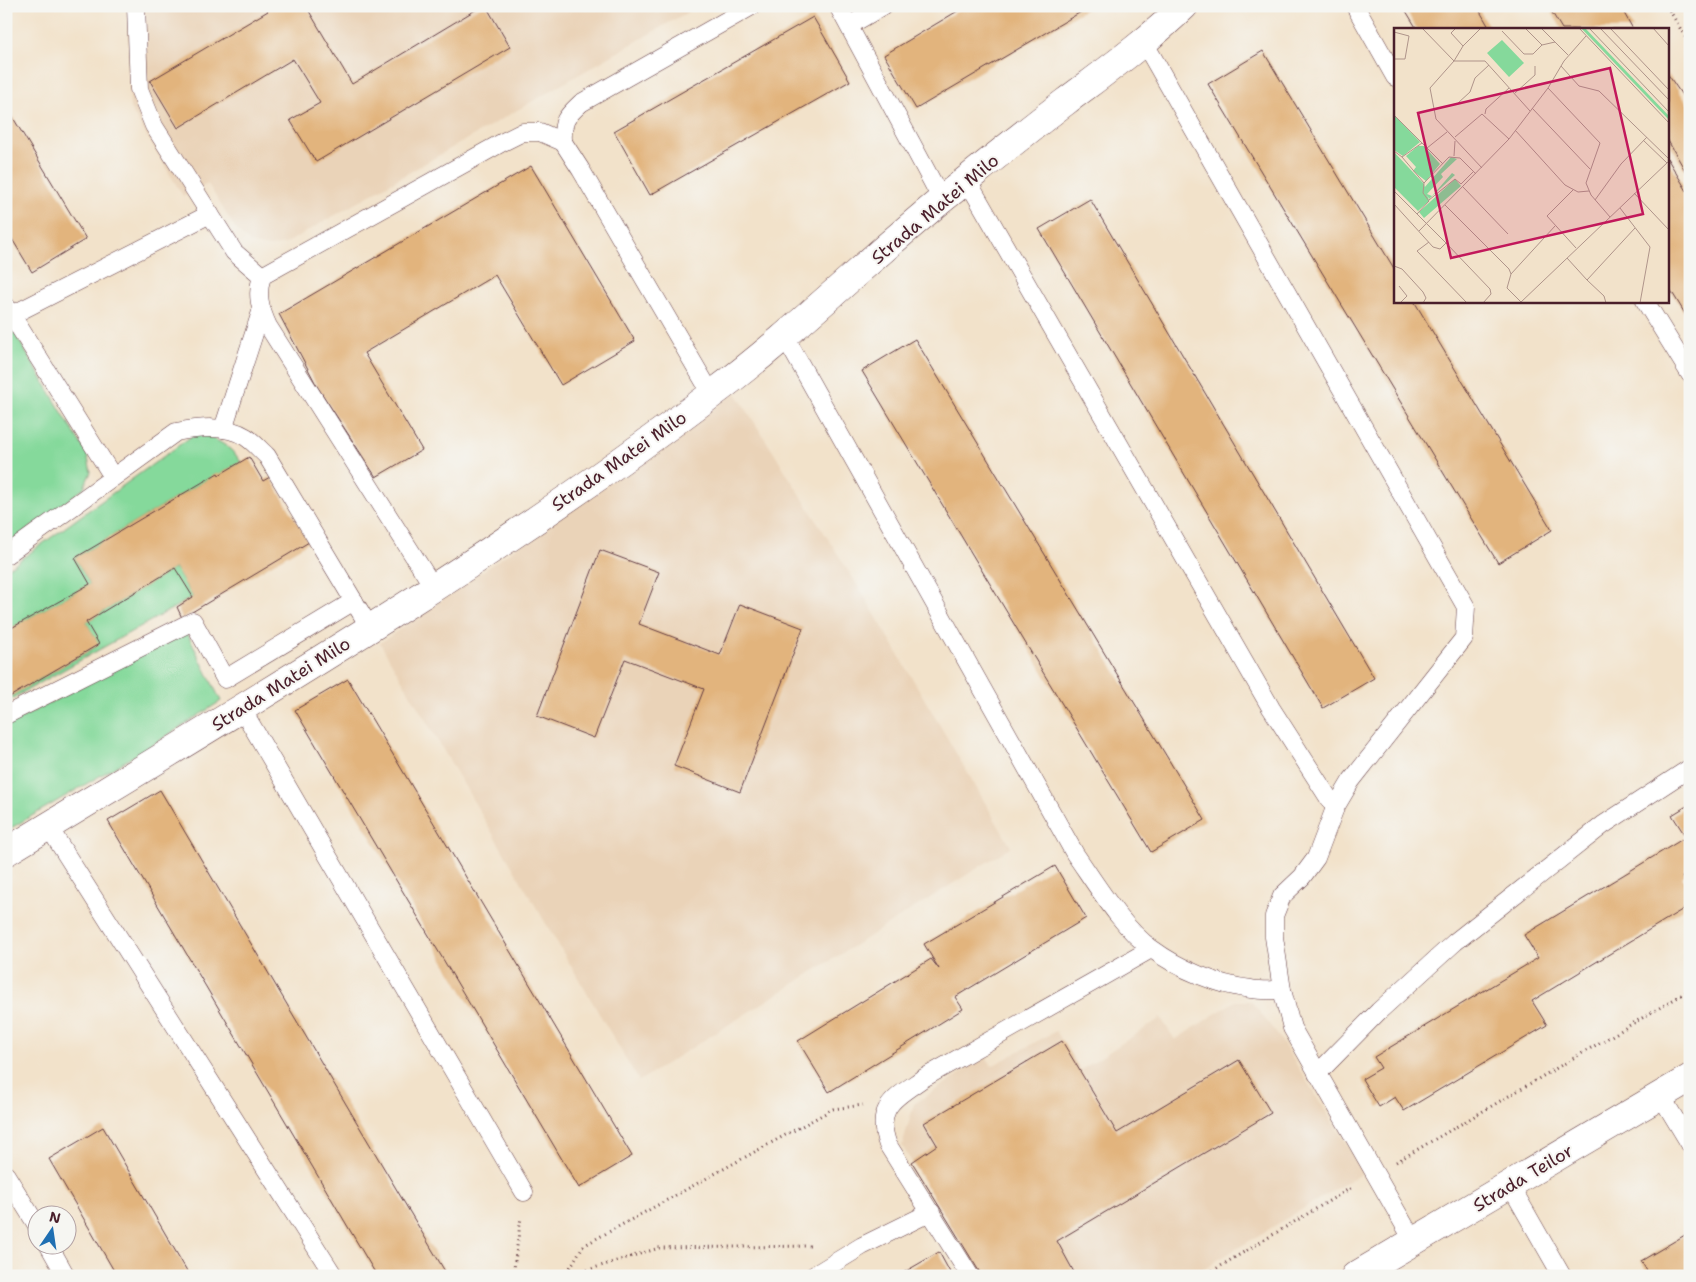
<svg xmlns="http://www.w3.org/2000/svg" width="1696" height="1282" font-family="'Shantell Sans',sans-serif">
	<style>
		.built { fill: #ead3b8 }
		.green { fill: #85d99b; stroke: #687c63 }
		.building { fill: #e2b47d }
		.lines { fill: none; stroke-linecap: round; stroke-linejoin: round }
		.lane-casing { stroke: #633c43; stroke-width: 19 }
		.street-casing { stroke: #633c43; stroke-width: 29 }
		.path { stroke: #633c43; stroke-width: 3; stroke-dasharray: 1 4; stroke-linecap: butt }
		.lane { stroke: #fff; stroke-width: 18 }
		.street { stroke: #fff; stroke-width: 28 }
		.labels { text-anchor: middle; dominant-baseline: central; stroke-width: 4; stroke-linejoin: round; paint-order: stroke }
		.street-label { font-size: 18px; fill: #4a1f2b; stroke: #f6f6f2 }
		.inset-road { fill: none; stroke: #af948a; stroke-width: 1 }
		.view { fill: #c2185b; fill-opacity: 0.15; stroke: #c2185b; stroke-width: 2.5 }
		.inset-edge { fill: none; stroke: #4a1f2b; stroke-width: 2.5 }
	</style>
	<rect width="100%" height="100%" fill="#f6f6f2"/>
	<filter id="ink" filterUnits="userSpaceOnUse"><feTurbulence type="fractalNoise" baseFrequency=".02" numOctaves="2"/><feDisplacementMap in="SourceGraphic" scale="10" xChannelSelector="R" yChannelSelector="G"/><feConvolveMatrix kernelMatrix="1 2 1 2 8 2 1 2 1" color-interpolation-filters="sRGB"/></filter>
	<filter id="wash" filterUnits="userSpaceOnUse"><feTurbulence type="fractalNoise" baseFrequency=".0096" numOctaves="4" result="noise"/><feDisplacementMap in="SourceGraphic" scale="20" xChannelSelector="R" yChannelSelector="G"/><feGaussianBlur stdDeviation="1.12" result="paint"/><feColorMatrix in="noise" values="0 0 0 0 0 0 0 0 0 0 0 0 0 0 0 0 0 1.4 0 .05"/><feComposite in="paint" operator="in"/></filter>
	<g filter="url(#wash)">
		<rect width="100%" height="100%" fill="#f2e2ca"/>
		<g class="built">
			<polygon points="127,6 698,6 285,244 269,247 250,243 235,228 208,184 183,196 130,108"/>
			<polygon points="736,393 863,594 1011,847 639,1081 380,643"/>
			<polygon points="1235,1001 1251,1001 1279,1037 1364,1172 1191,1276 982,1276 902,1146 914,1104 986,1057 992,1066 1056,1031 1081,1070 1161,1018 1175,1040"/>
		</g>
		<g class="green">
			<polygon points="6,319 87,454 91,472 83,489 6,546"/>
			<path d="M 196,433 C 215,438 230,445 241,462 L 219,475 L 218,473 L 75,558 L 90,584 L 6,631 L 6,570 Z"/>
			<polygon points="175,568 193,597 6,702 6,699 99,645 86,622"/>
			<polygon points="186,631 221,701 151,746 6,831 6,726"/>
		</g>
		<g id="blocks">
			<g class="building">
				<polygon points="265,6 306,6 352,84 482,6 486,6 510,47 316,162 290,120 320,103 293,59 178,128 150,81 268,11"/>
				<polygon points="966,6 1091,6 916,109 884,55"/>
				<polygon points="1403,6 1477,6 1490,29 1417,29"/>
				<polygon points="1548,6 1620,6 1633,29 1562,29"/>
				<polygon points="813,17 850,81 650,195 614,131"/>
				<polygon points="1263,51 1395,270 1395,301 1414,301 1552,530 1498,563 1208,84"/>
				<polygon points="1667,73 1690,107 1690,179 1667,139"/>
				<polygon points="6,106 86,239 32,272 6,229"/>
				<polygon points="1667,158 1690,196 1690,322 1667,284"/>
				<polygon points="531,166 635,341 561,385 495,275 364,353 422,450 376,477 317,386 279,314"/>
				<polygon points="1090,199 1374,678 1323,708 1039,229"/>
				<polygon points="915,339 1205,820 1151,852 862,371"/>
				<polygon points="249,457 263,481 270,477 309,542 182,618 177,607 193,597 175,568 86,622 99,644 6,699 6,631 90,584 75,558 218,473 219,475"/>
				<polygon points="600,550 659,572 639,624 720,655 740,604 803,628 740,792 674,766 704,689 625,659 594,738 537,716"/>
				<polygon points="348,679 632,1156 579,1188 295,710"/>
				<polygon points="160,790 446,1273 441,1276 377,1276 108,821"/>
				<polygon points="1690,804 1690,872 1682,877 1690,889 1690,905 1532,1001 1547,1025 1404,1111 1395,1097 1379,1107 1362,1079 1381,1068 1374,1057 1538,958 1524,935 1686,837 1672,815"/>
				<polygon points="1055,866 1086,918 955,997 963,1009 829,1092 798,1041 931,959 939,969 924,944"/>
				<polygon points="1062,1041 1117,1133 1239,1060 1271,1113 1057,1241 1075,1274 1084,1276 982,1276 912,1162 937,1145 924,1123"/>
				<polygon points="103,1127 190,1276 117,1276 49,1159"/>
				<polygon points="1690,1232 1690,1276 1650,1276 1641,1261"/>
				<polygon points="939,1252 952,1276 898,1276 901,1274"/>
			</g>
		</g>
	</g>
	<g filter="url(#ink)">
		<use href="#blocks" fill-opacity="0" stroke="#633c43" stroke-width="1"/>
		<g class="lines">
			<defs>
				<g id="lane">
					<path d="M 136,6 L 139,89 L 154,126 L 234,252 L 262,276 C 256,294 260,309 268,326 L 434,588"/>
					<polyline points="838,6 942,200"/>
					<polyline points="1355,6 1395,77"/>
					<polyline points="850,25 883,6"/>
					<polyline points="1145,44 1466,607 1464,638 1351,781 1335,808 1316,858 1302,877 1282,896 1274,916 1274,937 1282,990 1292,1028 1414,1242"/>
					<path d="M 563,142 C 562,120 566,117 581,103 L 752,6"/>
					<polyline points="967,180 1271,708 1335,808"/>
					<polyline points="262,276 503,142 523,132 540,132 563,142 581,170 712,395"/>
					<polyline points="1645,301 1690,374"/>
					<polyline points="6,306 113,477"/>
					<polyline points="12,315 210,214"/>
					<path d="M 785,337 L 1075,854 C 1096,884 1122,928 1152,949 C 1179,969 1217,985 1251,989 C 1261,991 1272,990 1282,990"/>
					<polyline points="223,429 261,312"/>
					<path d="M 6,555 L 176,432 C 198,428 226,424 246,437 C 254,442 260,450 267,456 L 370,628"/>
					<polyline points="242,709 524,1192"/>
					<polyline points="6,715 193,621 225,679 354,601"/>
					<polyline points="48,826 334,1276"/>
					<polyline points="1317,1074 1379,1011 1455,942 1603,825 1690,768"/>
					<polyline points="1661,1096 1690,1144"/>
					<polyline points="6,1175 38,1227"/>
					<polyline points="1510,1185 1562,1276"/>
					<polyline points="48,1244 66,1276"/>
					<polyline points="813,1276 862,1246 931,1212"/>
					<path d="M 970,1276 L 888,1145 C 874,1108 894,1099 922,1079 L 1151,949"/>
				</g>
				<g id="street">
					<path d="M 6,852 C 245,706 487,564 711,395 C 793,334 865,262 945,197 C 985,165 1024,133 1065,102 C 1106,71 1147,42 1184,6"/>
					<polyline points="1355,1276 1690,1078"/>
				</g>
			</defs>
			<use href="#lane" class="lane-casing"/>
			<use href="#street" class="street-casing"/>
			<g class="path">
				<polyline points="1667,6 1690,45"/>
				<polyline points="1396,1162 1690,990"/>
				<polyline points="513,1276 521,1217"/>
				<polyline points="565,1276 583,1246 833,1109 863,1105"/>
				<polyline points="568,1276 659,1248 813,1246"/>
				<polyline points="1204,1276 1354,1186"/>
			</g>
			<use href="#lane" class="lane"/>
			<use href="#street" class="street"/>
		</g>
	</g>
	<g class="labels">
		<g class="street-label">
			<text transform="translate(935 209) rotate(-40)">Strada Matei Milo</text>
			<text transform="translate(619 461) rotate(-35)">Strada Matei Milo</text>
			<text transform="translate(281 684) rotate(-32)">Strada Matei Milo</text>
			<text transform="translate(1523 1178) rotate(-31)">Strada Teilor</text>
		</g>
	</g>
	<g transform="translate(1394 28)">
		<rect width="275" height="275" fill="#f2e2ca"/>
		<path d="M 187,0 L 191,0 L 275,88 L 275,92 ZM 108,12 L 130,35 L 115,49 L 93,25 ZM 0,87 L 26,114 L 9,128 L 0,122 ZM 24,118 L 30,118 L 46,136 L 32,153 L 19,143 L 22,139 L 12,128 ZM 0,124 L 30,156 L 35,173 L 24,183 L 0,159 ZM 57,129 L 63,131 L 47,146 L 49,149 L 33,166 L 38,168 L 58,145 L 61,147 L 35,171 L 30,160 ZM 61,151 L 67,158 L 30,190 L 25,184 Z" fill="#85d99b"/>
		<path class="inset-road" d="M 28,0 L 60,33 L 36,60 L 42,91 L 88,140M 62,0 L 57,5 L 69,18 L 60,33 L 91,33 L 136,83M 131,0 L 148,17 L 161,14M 147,0 L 174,27M 185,0 L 275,95M 195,0 L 275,84M 206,0 L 275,72M 216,0 L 275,62M 259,0 L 275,18M 108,3 L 130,26 L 139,26 L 148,17M 0,4 L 15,8 L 11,31 L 0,31M 69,18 L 87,0M 167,38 L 185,58 L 205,63 L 275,131M 154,60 L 206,115 L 192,155 L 197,167 L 216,189M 121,65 L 141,47 L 141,38M 64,75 L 76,64 L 81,50 L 95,37M 138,80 L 196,141M 91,86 L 92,81 L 115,60M 0,87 L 49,136M 121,102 L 171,157 L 184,164 L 195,163M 61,109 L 88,86 L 115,111M 249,112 L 273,135M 33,120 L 53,104M 0,123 L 8,129 L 28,115M 60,128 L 61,113M 8,129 L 30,155M 69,159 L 114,206M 179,162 L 153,188 L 182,220M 0,163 L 52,215M 240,165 L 275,202M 35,172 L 61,151 L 67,156 L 79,144M 201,172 L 227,136 L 253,109M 0,176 L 39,219 L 46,221 L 52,215 L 96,261 L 97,266 L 89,275M 51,177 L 115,241 L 117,246 L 113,260 L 127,274M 226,180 L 256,219 L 246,275M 23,186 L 35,173 L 29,165 L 30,155 L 55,129 L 66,130 L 82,146M 25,203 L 115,111 L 154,60 L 170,33 L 192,8M 35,214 L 23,223 L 73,275M 173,230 L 193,252M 0,238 L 8,241 L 29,264 L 32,270 L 29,275M 117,246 L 161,198M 5,258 L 13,268 L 6,275M 126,275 L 275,133M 212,275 L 210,268 L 193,252 L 241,200"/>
		<path class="view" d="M 216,40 L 249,186 L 57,230 L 24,85 Z"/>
		<rect width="275" height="275" class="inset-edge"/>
	</g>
	<rect width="1696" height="1282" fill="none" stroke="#f6f6f2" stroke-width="25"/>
	<g transform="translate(52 1230) rotate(13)"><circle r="24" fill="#f6f6f2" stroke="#b1a0a2"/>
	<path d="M0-4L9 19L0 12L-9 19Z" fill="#1f6fb2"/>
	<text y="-8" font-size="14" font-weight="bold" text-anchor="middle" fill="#4a1f2b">N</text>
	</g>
</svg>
